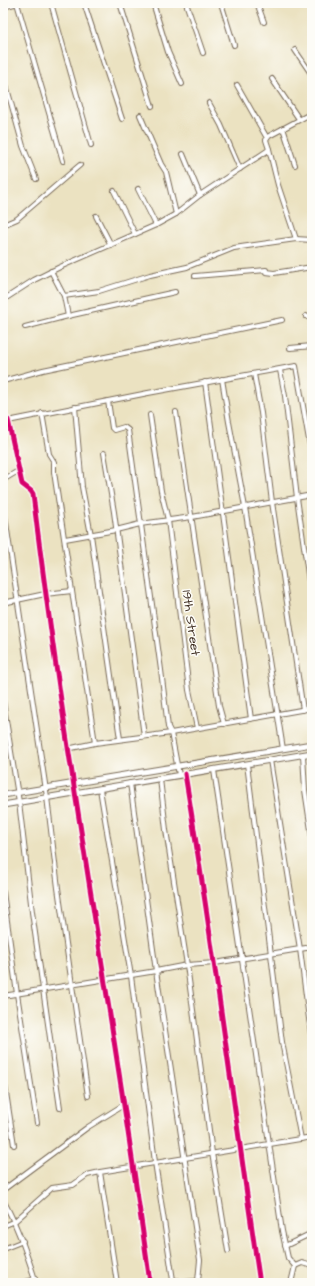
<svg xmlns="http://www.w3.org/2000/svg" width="315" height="1286" font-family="'Architects Daughter',sans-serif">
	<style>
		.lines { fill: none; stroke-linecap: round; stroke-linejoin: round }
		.minor-casing { stroke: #796a57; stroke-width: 6 }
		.tertiary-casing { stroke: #796a57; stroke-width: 7 }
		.minor { stroke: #fff; stroke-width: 4 }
		.tertiary { stroke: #fff; stroke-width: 5 }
		.cycleway-casing { stroke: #fdfcf7; stroke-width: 8 }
		.cycleway { stroke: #d6006c; stroke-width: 5 }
		.labels { text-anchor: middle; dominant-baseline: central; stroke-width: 3; stroke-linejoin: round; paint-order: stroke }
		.street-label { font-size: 13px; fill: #3b2a1e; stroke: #fdfcf7 }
	</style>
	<rect width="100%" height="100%" fill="#fdfcf7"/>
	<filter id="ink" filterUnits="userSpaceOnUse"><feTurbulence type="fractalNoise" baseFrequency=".025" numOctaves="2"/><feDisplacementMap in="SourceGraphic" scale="8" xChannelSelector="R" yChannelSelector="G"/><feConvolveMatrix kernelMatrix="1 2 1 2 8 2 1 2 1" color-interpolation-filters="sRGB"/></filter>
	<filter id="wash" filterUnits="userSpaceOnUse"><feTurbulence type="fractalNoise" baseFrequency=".012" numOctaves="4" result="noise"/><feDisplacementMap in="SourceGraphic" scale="16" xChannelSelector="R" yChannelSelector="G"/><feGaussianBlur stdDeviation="0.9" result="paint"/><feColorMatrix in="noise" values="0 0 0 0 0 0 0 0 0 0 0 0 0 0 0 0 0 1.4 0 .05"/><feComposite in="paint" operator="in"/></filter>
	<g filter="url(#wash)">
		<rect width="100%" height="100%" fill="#ebe2c1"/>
	</g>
	<g filter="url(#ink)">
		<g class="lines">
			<defs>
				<g id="minor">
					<polyline points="17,3 63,161"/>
					<polyline points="51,3 91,145"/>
					<polyline points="84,3 122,119"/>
					<polyline points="120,3 152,106"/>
					<polyline points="153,3 168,52 182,84"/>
					<polyline points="186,3 203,53"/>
					<polyline points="221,3 234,45"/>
					<polyline points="257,3 264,22"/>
					<polyline points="3,7 18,3"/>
					<polyline points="295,50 312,75"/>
					<polyline points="3,74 23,146 36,179"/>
					<polyline points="272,79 299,119"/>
					<polyline points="237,85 267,138"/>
					<polyline points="209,103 221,125 240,169"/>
					<polyline points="140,115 161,164 166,172 176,214"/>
					<polyline points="283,128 295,165"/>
					<polyline points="269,149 278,185 296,239"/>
					<polyline points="183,154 200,195"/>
					<polyline points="138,189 156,225"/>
					<polyline points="114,191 135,234"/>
					<polyline points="96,216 111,245"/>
					<polyline points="3,225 17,219 80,165"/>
					<polyline points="51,271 64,296 99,291 150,275 187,267 234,248 296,239 312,240"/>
					<polyline points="195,276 266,270 266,272 274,273 312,267"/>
					<polyline points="64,296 68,316"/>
					<polyline points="3,300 34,280 60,267 156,225 176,214 200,195 267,151 269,149 266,140 269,136 312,113"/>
					<polyline points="306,316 312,319"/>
					<polyline points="25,327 68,316 175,292"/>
					<polyline points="290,348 312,346"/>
					<polyline points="280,370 285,396 297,498 312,602"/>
					<polyline points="254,374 261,413 272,502 303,710"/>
					<polyline points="222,379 229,422 245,507 283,749"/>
					<polyline points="3,381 43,370 282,320"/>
					<polyline points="205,382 251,719"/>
					<polyline points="108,401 112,428 114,430 124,427 128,430 161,670 168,727 171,733 179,775"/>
					<polyline points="75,407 82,487 91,535 120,739"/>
					<polyline points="176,412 219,706 224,724"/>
					<polyline points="42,413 49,454 54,462 54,472 95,743"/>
					<polyline points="150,415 161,491 168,520 189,690 197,728"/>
					<path d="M 8,420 L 22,484 L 31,491 L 33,494 C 65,758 114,1019 150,1283"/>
					<polyline points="3,422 148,393 296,366 312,457"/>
					<polyline points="104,453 114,512 144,736"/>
					<polyline points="3,480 18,471"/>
					<polyline points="3,503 47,797 58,888 88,1096"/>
					<polyline points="65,539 116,530 140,524 192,517 312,495"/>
					<polyline points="3,603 45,594 72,591"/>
					<polyline points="3,701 19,802 32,912 60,1108"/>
					<polyline points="67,749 95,743 171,733 312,708"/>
					<polyline points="303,755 305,790 312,837"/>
					<polyline points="270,760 300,949 312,1042"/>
					<polyline points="247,764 282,1042 301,1139"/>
					<polyline points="214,770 282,1231 288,1258 295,1266"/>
					<path d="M 185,774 C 213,941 234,1110 259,1277 L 259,1283"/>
					<polyline points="160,779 166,830 187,965 212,1153 228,1251"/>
					<polyline points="130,783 156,971 200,1260 198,1281"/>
					<polyline points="100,789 131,976 155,1162 173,1280 185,1282 198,1281 207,1283"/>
					<polyline points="3,892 17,994 37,1123"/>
					<polyline points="3,996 156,971 187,965 215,963 312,947"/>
					<polyline points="3,1073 14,1145"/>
					<polyline points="3,1190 88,1127 125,1104"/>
					<path d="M 3,1200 C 18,1227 27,1253 36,1283"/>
					<polyline points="3,1226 15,1221 52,1188 73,1185 87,1175 100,1172"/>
					<polyline points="285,1246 312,1233"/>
					<polyline points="3,1249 23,1241"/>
					<polyline points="295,1266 302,1263 312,1266"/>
					<polyline points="22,1283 35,1279"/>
					<polyline points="117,1283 100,1172 312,1137"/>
					<polyline points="291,1283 295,1266"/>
				</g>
				<g id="tertiary">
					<polyline points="3,795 312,744"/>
					<polyline points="3,805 312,753"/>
				</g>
			</defs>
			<use href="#minor" class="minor-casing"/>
			<use href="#tertiary" class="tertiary-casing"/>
			<use href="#minor" class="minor"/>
			<use href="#tertiary" class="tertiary"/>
			<defs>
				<g id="cycleway">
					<path d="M 8,420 L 22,484 L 31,491 L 33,494 C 65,758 114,1019 150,1283"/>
					<path d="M 185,774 C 213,941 234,1110 259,1277 L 259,1283"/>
				</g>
			</defs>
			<use href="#cycleway" class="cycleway-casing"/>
			<use href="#cycleway" class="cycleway"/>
		</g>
	</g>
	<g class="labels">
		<g class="street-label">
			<text transform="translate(191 623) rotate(82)">19th Street</text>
		</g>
	</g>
	<rect width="315" height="1286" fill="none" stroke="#fdfcf7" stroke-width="16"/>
</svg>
